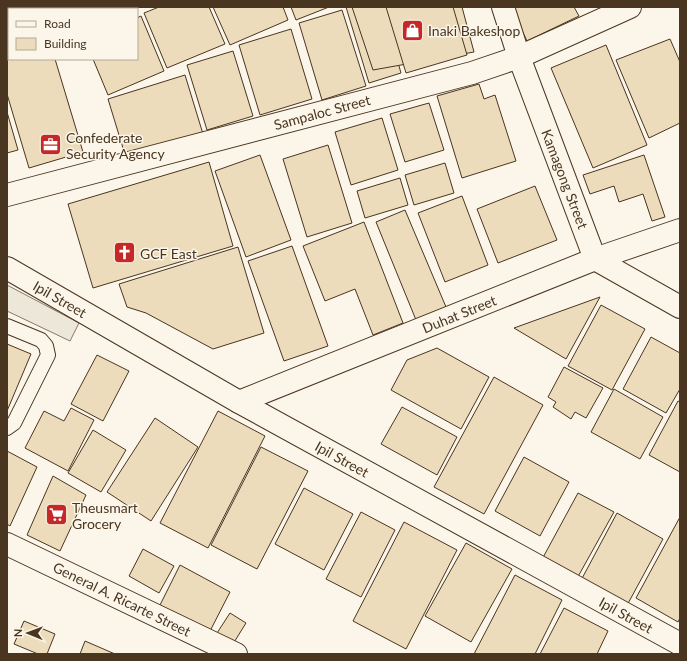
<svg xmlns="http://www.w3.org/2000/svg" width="687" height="661" font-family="Lato,sans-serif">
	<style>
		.parking { fill: #ede7d9; stroke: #887966 }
		.building { fill: #ecdcbc; stroke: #4a3520 }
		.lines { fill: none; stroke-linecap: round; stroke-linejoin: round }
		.lane-casing { stroke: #4a3520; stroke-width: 16 }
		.street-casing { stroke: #4a3520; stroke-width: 24 }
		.secondary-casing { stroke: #4a3520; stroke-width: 24 }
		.lane { stroke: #fbf6e9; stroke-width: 14 }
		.street { stroke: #fbf6e9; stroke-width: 22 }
		.secondary { stroke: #fbf6e9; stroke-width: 22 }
		.labels { text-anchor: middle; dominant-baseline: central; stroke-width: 3; stroke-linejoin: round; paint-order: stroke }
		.poi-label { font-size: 14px; fill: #4a3520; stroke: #fbf6e9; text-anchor: start }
		.street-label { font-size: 14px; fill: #4a3520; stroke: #fbf6e9 }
	</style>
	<rect width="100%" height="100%" fill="#fbf6e9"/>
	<polygon class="parking" points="7,285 79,323 70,341 7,311"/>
	<g class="building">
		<polygon points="159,7 209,7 225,44 167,68 144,13"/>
		<polygon points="213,7 283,7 288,20 230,45"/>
		<polygon points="291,7 329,7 296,20"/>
		<polygon points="346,7 382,7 401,73 369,83"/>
		<polygon points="352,7 462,7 474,52 373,70"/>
		<polygon points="386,7 453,7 467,55 406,73"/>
		<polygon points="511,7 574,7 579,16 527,41"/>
		<polygon points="342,10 366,86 322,100 299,23"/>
		<polygon points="141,16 164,71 108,95 93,59 137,59 137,18"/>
		<polygon points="291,29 312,99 260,115 239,45"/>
		<polygon points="670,39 680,62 680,123 649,138 616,60"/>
		<polygon points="606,45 647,145 593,168 551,68"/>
		<polygon points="233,51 253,116 207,130 187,65"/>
		<polygon points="9,55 9,59 55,59 83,152 29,168 7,94 7,56"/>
		<polygon points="185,75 203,134 126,158 108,99"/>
		<polygon points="479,84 484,99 495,95 516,161 462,178 437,96"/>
		<polygon points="429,103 444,150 405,162 390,114"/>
		<polygon points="7,112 18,150 7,153"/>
		<polygon points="382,118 398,170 351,185 335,132"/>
		<polygon points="328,145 352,223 307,237 283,159"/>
		<polygon points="260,155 291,240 246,257 215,171"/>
		<polygon points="644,155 665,217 652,221 643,194 619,202 614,186 590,194 583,175"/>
		<polygon points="209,162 233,246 93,288 68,204"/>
		<polygon points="445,163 454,193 414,205 405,175"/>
		<polygon points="400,178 408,205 365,218 357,191"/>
		<polygon points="535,186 557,240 498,263 477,209"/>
		<polygon points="462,196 488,265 445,282 418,213"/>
		<polygon points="405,210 446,307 416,320 376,222"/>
		<polygon points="364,222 403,323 373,335 355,289 325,301 303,246"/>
		<polygon points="292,246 328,346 284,361 248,261"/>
		<polygon points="238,247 264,333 213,349 146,313 127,307 119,284"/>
		<polygon points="600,297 566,359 514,328"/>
		<polygon points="601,305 645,329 612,390 568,366"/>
		<polygon points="651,337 680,353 680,389 666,413 623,389"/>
		<polygon points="7,344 31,354 7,411"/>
		<polygon points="437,348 489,377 461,429 391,390 407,360"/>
		<polygon points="97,355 129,371 103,421 71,404"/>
		<polygon points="564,367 603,388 586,418 575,412 571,419 553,407 556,402 548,397"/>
		<polygon points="494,377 543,405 484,514 434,487"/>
		<polygon points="614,389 663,417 640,459 591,432"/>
		<polygon points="678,401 680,402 680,472 649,455"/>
		<polygon points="402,407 457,437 437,475 381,444"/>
		<polygon points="71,408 94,420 68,471 25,448 44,411 64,421"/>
		<polygon points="218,411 265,436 208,548 160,523"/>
		<polygon points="155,418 198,447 151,521 107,492"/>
		<polygon points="93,430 126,450 101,492 68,473"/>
		<polygon points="261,447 308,471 257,569 211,545"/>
		<polygon points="7,451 37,467 10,526 7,524"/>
		<polygon points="524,457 569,482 540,536 495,511"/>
		<polygon points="53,476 86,495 60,551 27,535"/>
		<polygon points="304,488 353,514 324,570 275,544"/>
		<polygon points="578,493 614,512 575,582 540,563"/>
		<polygon points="361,512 395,530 361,597 326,579"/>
		<polygon points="617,513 663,539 625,609 579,584"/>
		<polygon points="680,517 680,618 678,622 636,598"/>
		<polygon points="404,522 457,550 406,649 353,621"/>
		<polygon points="466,543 512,569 471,642 425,616"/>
		<polygon points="143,549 174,566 159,593 129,576"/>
		<polygon points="180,565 230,592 209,633 159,607"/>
		<polygon points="515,575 562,600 535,654 474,654"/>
		<polygon points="564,608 608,631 597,654 540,654"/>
		<polygon points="230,613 246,623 233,644 217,633"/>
		<polygon points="24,621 55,634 47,654 38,654 14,644"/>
		<polygon points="85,641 115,654 80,654"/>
	</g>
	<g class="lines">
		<defs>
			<g id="lane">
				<polyline points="20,7 21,9"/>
				<polyline points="7,326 41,340 46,346 48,355 14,423 7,428"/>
			</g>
			<g id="street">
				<polyline points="503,7 519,57 595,259 680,307"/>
				<polyline points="53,9 58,7"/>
				<polyline points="7,28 9,27"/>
				<polyline points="7,195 472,73 519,57 630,7"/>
				<polyline points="7,268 239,402 680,644"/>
				<polyline points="239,402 595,259 680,230"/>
			</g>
			<polyline id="secondary" points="7,544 236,654"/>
		</defs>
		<use href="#lane" class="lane-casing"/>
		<use href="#street" class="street-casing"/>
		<use href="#secondary" class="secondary-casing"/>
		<use href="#lane" class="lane"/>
		<use href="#street" class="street"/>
		<use href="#secondary" class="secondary"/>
	</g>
	<defs>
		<symbol id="shop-square" viewBox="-11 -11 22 22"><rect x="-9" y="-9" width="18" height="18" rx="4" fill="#c62828" stroke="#fbf6e9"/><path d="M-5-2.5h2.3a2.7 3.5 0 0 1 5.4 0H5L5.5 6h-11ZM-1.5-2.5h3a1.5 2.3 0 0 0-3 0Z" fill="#fff"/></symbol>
		<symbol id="office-square" viewBox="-11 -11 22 22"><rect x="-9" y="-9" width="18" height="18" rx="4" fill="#c62828" stroke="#fbf6e9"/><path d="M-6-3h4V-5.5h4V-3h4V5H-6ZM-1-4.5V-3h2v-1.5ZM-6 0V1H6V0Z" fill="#fff"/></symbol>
		<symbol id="church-square" viewBox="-11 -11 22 22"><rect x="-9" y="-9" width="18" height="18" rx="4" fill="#c62828" stroke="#fbf6e9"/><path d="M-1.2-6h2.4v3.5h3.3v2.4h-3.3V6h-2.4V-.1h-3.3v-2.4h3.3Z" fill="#fff"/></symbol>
		<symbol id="supermarket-square" viewBox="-11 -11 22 22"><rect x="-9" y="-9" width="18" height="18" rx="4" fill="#c62828" stroke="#fbf6e9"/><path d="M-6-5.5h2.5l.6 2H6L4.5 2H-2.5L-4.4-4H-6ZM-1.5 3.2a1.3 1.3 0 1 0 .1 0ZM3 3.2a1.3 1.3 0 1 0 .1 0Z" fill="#fff"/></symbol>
	</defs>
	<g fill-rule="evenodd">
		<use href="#shop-square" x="400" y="18" width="25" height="25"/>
		<use href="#office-square" x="38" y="132" width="25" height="25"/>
		<use href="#church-square" x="112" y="240" width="25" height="25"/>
		<use href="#supermarket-square" x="44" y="502" width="25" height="25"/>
	</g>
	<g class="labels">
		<g class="poi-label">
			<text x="428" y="30">Inaki Bakeshop</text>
			<text x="66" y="137">Confederate<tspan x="66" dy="16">Security Agency</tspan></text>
			<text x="140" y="253">GCF East</text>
			<text x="72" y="507">Theusmart<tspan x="72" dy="16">Grocery</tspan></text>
		</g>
		<g class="street-label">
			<text transform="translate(322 112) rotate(-15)">Sampaloc Street</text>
			<text transform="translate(565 179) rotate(69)">Kamagong Street</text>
			<text transform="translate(60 299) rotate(30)">Ipil Street</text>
			<text transform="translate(459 314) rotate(-22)">Duhat Street</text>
			<text transform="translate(342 459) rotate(29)">Ipil Street</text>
			<text transform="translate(122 599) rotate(26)">General A. Ricarte Street</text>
			<text transform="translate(626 615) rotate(29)">Ipil Street</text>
		</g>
	</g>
	<rect width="687" height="661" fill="none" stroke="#4a3520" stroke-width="16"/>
	<rect x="8" y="8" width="130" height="52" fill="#fbf6e9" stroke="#b4a999"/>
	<rect x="16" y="21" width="20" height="6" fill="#fbf6e9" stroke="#b4a999"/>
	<text x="44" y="28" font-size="12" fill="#4a3520">Road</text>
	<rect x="16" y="38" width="20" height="12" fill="#ecdcbc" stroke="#b4a999"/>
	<text x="44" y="48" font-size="12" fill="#4a3520">Building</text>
	<g transform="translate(28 633) rotate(271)" stroke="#fbf6e9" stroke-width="3" paint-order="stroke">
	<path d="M0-3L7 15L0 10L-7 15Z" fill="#4a3520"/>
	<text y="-6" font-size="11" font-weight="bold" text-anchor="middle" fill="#4a3520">N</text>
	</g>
</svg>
